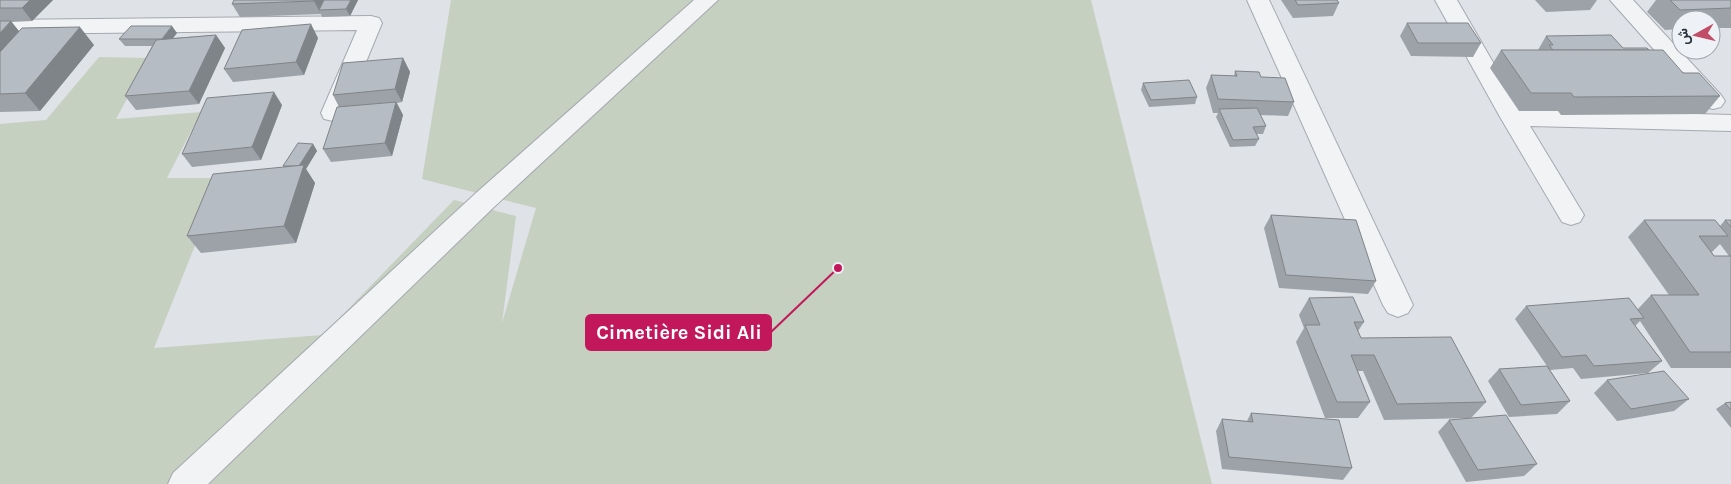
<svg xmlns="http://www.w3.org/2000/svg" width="1731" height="484" font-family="Karla,Vazirmatn,sans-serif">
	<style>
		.green { fill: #c5d0c0 }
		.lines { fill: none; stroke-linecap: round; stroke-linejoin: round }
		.minor-casing { stroke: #a5a9b0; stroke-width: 2 }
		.minor { fill: #f1f3f5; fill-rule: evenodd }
		.wall { fill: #9da2a8; fill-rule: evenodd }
		.shaded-wall { fill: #7f8488 }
		.building { fill: #b6bcc3; stroke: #7f8488 }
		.leader { fill: none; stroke: #c2185b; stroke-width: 2 }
		.callout-dot { fill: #c2185b; stroke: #eef1f5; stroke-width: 2 }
		.callout { fill: #c2185b; stroke: #c2185b; stroke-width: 2 }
		.callout-label { font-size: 20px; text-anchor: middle; font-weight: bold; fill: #fff }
	</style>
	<rect width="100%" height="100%" fill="#dfe2e7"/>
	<polygon class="green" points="451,0 1091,0 1212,484 0,484 0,124 46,120 99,57 149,58 116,119 201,112 167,178 222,178 154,348 323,335 454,200 516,216 502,323 536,208 422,179"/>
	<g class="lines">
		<defs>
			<g id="minor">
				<polygon points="694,0 718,0 494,207 208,484 168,484 173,473 476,193"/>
				<polygon points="1247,0 1269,0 1413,305 1408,313 1398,317 1388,313 1383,305"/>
				<polygon points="1435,0 1457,0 1520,109 1731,115 1731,131 1530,126 1584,215 1580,222 1571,225 1562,222 1500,117"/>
				<polygon points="1610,0 1633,0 1721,95 1725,101 1721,107 1713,109 1705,107"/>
				<polygon points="371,16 379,18 382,23 345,113 342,119 333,121 324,119 321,113 357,30 0,34 0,20"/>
			</g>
		</defs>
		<use href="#minor" class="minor-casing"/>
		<use href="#minor" class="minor"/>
	</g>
	<g class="wall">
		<polygon points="0,0 53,0 32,21 11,22 19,31 94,45 40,111 0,112"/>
		<polygon points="234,0 358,0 350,16 322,17 321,14 240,17 232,4"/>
		<polygon points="1281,0 1337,0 1339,3 1333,16 1293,18"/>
		<polygon points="1535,0 1597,0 1590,10 1546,12"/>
		<polygon points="1656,0 1731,0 1731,28 1711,28 1711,20 1681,20 1681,29 1665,30 1647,12"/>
		<polygon points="1407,23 1481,43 1473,57 1411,56 1400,36"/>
		<polygon points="177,33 173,38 216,35 225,48 199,104 136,110 125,96 152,46 125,46 119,39"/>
		<polygon points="1546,36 1623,48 1649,50 1720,96 1705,114 1561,115 1558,111 1519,111 1490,68 1501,50 1538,50"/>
		<polygon points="318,38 304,75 233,82 224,69"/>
		<polygon points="403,58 410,72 402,102 397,103 403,115 392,156 331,162 323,149 339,107 333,95"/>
		<polygon points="1235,71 1261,77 1294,102 1288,116 1260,115 1266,126 1263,134 1256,134 1259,139 1255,146 1230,147 1216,117 1218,113 1213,113 1206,88 1211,75 1234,76"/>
		<polygon points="1143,83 1197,97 1195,104 1149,107 1141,90"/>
		<polygon points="282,105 261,160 192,167 182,154"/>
		<polygon points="313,144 317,151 306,169 315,183 296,243 201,253 187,236 284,167 283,166"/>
		<polygon points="1271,215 1376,281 1368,294 1279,288 1264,228"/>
		<path d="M 1644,220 L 1720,226 L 1725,220 L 1731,220 L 1731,368 L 1671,368 L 1640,321 L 1635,326 L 1662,361 L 1648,373 L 1581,379 L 1573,368 L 1550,370 L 1570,401 L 1557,414 L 1509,417 L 1488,381 L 1499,369 L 1547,366 L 1515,319 L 1526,306 L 1638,309 L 1651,295 L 1669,295 L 1628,237 ZM 1720,244 L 1729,256 L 1714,256 L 1712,252 Z"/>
		<polygon points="1309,298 1364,322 1358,331 1361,338 1486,402 1471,418 1384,420 1363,371 1358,371 1370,402 1358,418 1325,418 1296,342 1304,328 1299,315"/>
		<polygon points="1607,380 1689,399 1674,411 1617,421 1594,393"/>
		<polygon points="1731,402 1731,428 1716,409 1725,403"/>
		<polygon points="1251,413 1352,468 1343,480 1222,469 1216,431 1222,419 1247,421"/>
		<polygon points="1449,420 1537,464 1524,476 1466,482 1438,432"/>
	</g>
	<g class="shaded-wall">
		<polygon points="30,0 53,0 32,21 22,8"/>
		<polygon points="314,0 328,0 319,10 321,14 314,1"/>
		<polygon points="351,0 358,0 350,16 346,9"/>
		<polygon points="11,21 25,39 0,67 0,33"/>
		<polygon points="311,24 318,38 304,75 296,62"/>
		<polygon points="172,26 177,33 167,46 162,39"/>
		<polygon points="80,27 94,45 40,111 25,93"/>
		<polygon points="216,35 225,48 199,104 189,91"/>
		<polygon points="403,58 410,72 402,102 395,89"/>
		<polygon points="274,92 282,105 261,160 252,147"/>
		<polygon points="396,102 403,115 392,156 385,143"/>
		<polygon points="313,144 317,151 306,169 315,183 296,243 284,226 298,167"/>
	</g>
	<g class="building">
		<polygon points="0,0 30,0 22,8 0,8"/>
		<polygon points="234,0 314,0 314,1 232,4"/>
		<polygon points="324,0 351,0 346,9 319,10"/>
		<polygon points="1295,0 1337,0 1339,3 1298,5"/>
		<polygon points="1670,0 1731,0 1731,8 1680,10"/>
		<polygon points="0,21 11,21 0,33"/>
		<polygon points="1407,23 1468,23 1481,43 1418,43"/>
		<polygon points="311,24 296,62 224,69 242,30"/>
		<polygon points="131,26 172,26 162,39 119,39"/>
		<polygon points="80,27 25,93 0,94 0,52 22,28"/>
		<polygon points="216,35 189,91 125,96 156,40"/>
		<polygon points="1611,35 1623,48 1647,48 1649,50 1553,50 1549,45 1553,45 1546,36"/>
		<polygon points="1501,50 1663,50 1683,73 1699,73 1720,96 1574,97 1571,93 1531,93"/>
		<polygon points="403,58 395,89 333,95 343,63"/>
		<polygon points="1235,71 1259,72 1261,77 1285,78 1294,102 1218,99 1211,75 1237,76"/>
		<polygon points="1189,80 1197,97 1151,100 1143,83"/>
		<polygon points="274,92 252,147 182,154 207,98"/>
		<polygon points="396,102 385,143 323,149 337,107"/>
		<polygon points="1257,108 1266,126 1253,127 1259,139 1233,140 1219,109"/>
		<polygon points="298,143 313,144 299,166 283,166"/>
		<polygon points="304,165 284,226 187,236 213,174"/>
		<polygon points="1271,215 1356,220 1376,281 1286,275"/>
		<polygon points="1644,220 1715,220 1728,236 1699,236 1714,256 1731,256 1731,352 1690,352 1651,295 1699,295"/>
		<polygon points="1725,220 1731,220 1731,227"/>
		<polygon points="1353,297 1364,322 1354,322 1361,338 1451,337 1486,402 1397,404 1374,355 1351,355 1370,402 1337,402 1305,325 1320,325 1309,298"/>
		<polygon points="1629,298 1644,318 1630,319 1662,361 1594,366 1586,355 1562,357 1526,306"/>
		<polygon points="1547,366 1570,401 1521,405 1499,369"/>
		<polygon points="1664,371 1689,399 1631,409 1607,380"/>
		<polygon points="1731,402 1731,410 1725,403"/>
		<polygon points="1251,413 1339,420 1352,468 1229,457 1222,419 1253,422"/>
		<polygon points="1506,415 1537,464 1478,470 1449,420"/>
	</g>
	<path class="leader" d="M838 268L771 332"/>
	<circle class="callout-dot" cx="838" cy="268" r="5"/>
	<rect class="callout" x="586" y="315" width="185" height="35" rx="5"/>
	<g class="callout-label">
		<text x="679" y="339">Cimetière Sidi Ali</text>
	</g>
	<g transform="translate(1696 35) rotate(262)"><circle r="24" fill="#eef1f5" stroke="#9fa4ab"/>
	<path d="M0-4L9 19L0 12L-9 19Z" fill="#c24d67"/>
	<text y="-8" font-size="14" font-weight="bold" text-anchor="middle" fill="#29313c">ش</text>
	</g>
</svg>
